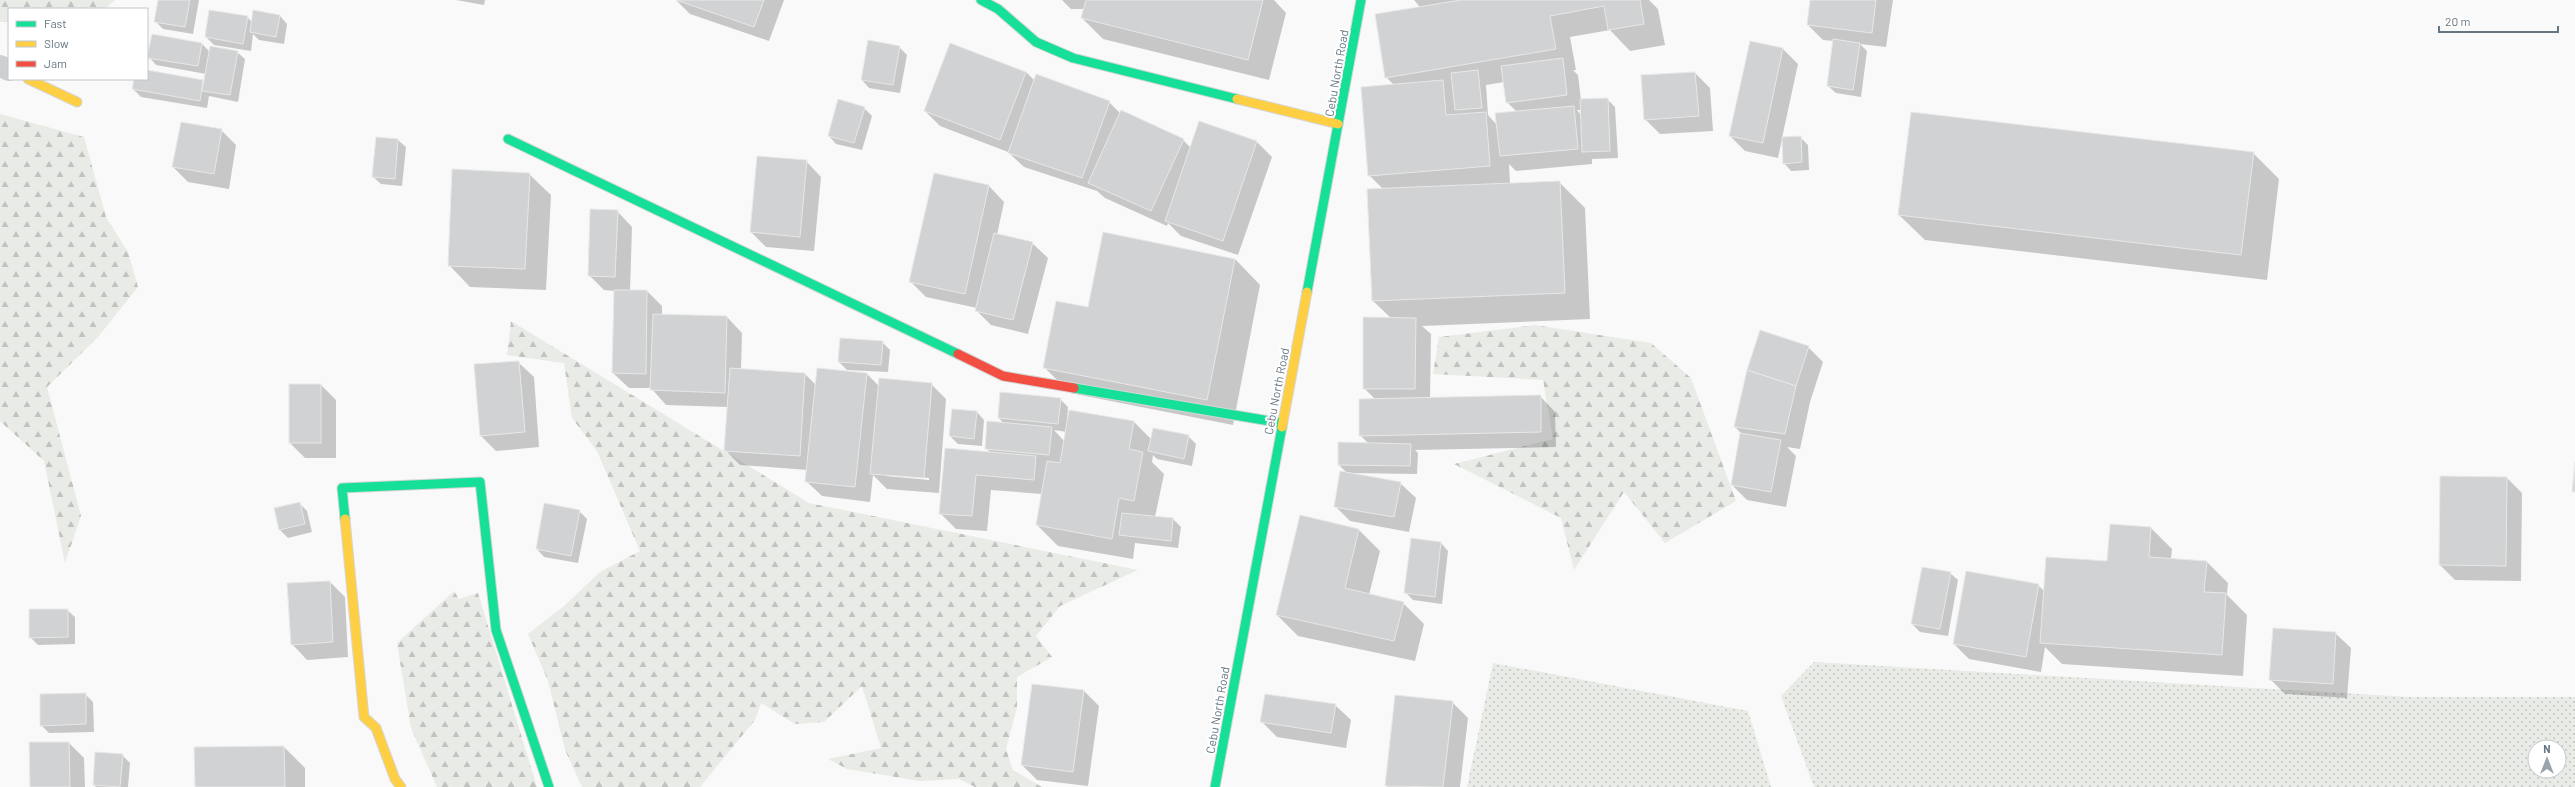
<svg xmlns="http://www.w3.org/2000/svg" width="2575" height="787" font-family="Barlow,sans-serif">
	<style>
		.green { fill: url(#green-dots); fill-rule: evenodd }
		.forest { fill: url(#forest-firs) }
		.shadow { fill: #0003; fill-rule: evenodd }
		.building { fill: #d0d2d3; stroke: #e8e8e8 }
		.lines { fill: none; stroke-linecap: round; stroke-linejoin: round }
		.fast-casing { stroke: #d5d6d7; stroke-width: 11 }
		.slow-casing { stroke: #d5d6d7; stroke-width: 11 }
		.jam-casing { stroke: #d5d6d7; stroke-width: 11 }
		.street { stroke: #cecfd0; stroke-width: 22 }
		.fast { stroke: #16e098; stroke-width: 9 }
		.slow { stroke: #ffcf43; stroke-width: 9 }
		.jam { stroke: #f24e42; stroke-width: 9 }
		.labels { text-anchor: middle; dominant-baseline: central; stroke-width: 4; stroke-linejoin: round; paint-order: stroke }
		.street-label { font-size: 12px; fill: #657683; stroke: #fff }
	</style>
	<defs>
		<pattern id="green-dots" width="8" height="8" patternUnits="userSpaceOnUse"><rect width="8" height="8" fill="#e8ebe6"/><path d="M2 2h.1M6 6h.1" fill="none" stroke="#c0c3c0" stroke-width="1.8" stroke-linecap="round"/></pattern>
		<pattern id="forest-firs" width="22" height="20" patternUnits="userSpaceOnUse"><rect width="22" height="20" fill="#e8ebe6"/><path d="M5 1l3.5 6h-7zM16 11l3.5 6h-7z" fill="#c0c3c0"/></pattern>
	</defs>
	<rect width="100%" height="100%" fill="#f9f9f9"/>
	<g class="green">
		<path d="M 1814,662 L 2409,697 L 2575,697 L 2575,787 L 1814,787 L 1781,696 ZM 2535,747 L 2559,747 L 2559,771 L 2535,771 Z"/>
		<polygon points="1493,663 1748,711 1771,787 1467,787"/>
	</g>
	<g class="forest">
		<polygon points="0,0 115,0 105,9 9,9 9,22 0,22"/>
		<polygon points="0,114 84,137 106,217 128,252 138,287 98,337 47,387 81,516 65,563 44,461 0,421"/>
		<polygon points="511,321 809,503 1138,570 1060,606 1036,636 1052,657 1017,677 1017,707 1006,749 1013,770 1042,787 975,787 959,779 920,781 847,769 828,759 881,748 862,686 824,722 795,724 761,703 755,720 700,787 582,787 565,750 548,681 528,634 564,606 600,572 640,551 597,451 572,418 564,363 507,355"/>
		<polygon points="1535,325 1651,343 1691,378 1736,501 1665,543 1624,492 1574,570 1561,518 1454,464 1553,439 1543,380 1433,374 1439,337"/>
		<polygon points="454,591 459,599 478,593 537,787 437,787 411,728 397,643"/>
	</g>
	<g class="shadow">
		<polygon points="159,0 199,0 193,34 163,29 155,21"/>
		<polygon points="456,0 485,0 484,5"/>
		<polygon points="676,0 784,0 769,41 690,14"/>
		<polygon points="1062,0 1274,0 1286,13 1269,80 1103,39 1082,18 1084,9 1071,9"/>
		<path d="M 1414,0 L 1649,0 L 1658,9 L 1665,45 L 1630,51 L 1610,30 L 1570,37 L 1576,70 L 1573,70 L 1578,75 L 1581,100 L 1607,99 L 1615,107 L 1618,158 L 1592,159 L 1592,164 L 1516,171 L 1509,164 L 1510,184 L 1559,182 L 1585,208 L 1590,319 L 1422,326 L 1431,334 L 1430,398 L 1540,396 L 1555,412 L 1556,447 L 1415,450 L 1418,453 L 1417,474 L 1350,473 L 1400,483 L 1416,498 L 1409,532 L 1350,521 L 1335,506 L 1347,473 L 1339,465 L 1369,444 L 1360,435 L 1375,399 L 1364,388 L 1391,318 L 1373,301 L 1384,190 L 1369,175 L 1394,85 L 1386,77 L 1421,8 ZM 1504,82 L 1507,102 L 1517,112 L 1497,125 L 1488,115 L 1486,85 ZM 1577,110 L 1581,110 L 1581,115 Z"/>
		<polygon points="1811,0 1893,0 1886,47 1860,44 1867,51 1861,97 1836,93 1828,86 1834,41 1823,40 1808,25"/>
		<polygon points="280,16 287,24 284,44 259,40 253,34 251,51 214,45 206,37 247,17 253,23"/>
		<polygon points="202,44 210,52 237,52 245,59 238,102 209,96 207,108 141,97 133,89 135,79 147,79 147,71 205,83 206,74 156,65 149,57"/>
		<polygon points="950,44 1026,72 1035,81 1109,102 1120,113 1183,140 1191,148 1257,142 1272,157 1238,255 1181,236 1168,223 1167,226 1105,198 1097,191 1024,167 1008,152 940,126 925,111"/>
		<polygon points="899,47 907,55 900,93 869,88 862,80"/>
		<polygon points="1783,49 1798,64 1782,138 1800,137 1808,145 1809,170 1791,171 1784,163 1782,139 1778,158 1745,151 1730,136"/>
		<polygon points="1695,73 1710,88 1713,131 1660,134 1645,119"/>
		<polygon points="864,108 872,116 862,150 836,144 829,136"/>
		<polygon points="221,130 236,145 229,189 188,182 173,167"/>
		<polygon points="377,138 398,140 406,147 402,186 381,184 373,177"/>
		<polygon points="2253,153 2279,179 2267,280 1925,240 1899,215"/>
		<polygon points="806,161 821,177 814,251 766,247 751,232"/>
		<polygon points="529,174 551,195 546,290 470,287 449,265"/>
		<polygon points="935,174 989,186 1004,202 997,235 1032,243 1048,258 1028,334 991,325 976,310 977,308 926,297 911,282"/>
		<path d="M 617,211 L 632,227 L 630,291 L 647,291 L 662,306 L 662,315 L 727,317 L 742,333 L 741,370 L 805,374 L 816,385 L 867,374 L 879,386 L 931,384 L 946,399 L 939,493 L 887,489 L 873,475 L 870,502 L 822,496 L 806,481 L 808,470 L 740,465 L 725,450 L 728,407 L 666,405 L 651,388 L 629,388 L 613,373 L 615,291 L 604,290 L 589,275 ZM 886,474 L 929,478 L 929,480 L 886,476 Z"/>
		<polygon points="1235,259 1260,285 1233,425 1070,393 1044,367 1089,308"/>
		<polygon points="841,339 882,342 890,350 888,372 847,370 839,362"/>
		<polygon points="1808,347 1823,362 1810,402 1800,449 1787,447 1796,456 1786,507 1747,500 1732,485 1743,435 1735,427"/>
		<polygon points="518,362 534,377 539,447 496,451 481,436"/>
		<polygon points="290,385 321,385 336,400 336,458 305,458 290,443"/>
		<path d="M 1060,399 L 1068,407 L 1067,421 L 1070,411 L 1134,422 L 1151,439 L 1188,436 L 1196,444 L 1192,466 L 1157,459 L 1153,455 L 1152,462 L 1164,474 L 1155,517 L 1173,519 L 1181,527 L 1178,548 L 1135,543 L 1133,559 L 1058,546 L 1037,525 L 1042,494 L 991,490 L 987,531 L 956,529 L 940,513 L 991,453 L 986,448 L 1004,424 L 999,418 ZM 1054,430 L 1067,432 L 1065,442 Z"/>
		<polygon points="977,412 984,420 982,446 958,444 950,436"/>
		<polygon points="2507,478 2522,493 2521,581 2455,580 2440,565"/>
		<polygon points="299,503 307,511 312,532 288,538 280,530 275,509"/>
		<polygon points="579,511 587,519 578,563 544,557 537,549"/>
		<polygon points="1301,516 1359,530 1380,551 1369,595 1403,603 1424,624 1415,661 1298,636 1277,615"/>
		<polygon points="2151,528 2172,549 2171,559 2207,562 2228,583 2227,595 2247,615 2243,676 2062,664 2045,647 2041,672 1969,659 1954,644 2038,585 2044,591 2108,562"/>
		<polygon points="1441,543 1448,551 1442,604 1413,600 1405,592"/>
		<polygon points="1950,573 1958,580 1948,636 1920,632 1912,624"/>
		<polygon points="330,582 345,597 348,657 307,660 292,644"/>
		<polygon points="67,610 75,617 75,644 38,645 30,637"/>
		<polygon points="2335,633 2351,648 2347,698 2285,694 2270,679"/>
		<polygon points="1084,691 1099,706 1088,786 1037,780 1022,765"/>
		<polygon points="85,694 93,702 94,732 49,733 41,725"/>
		<polygon points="1452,702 1468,718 1460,787 1388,787 1386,785"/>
		<polygon points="1335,705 1351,720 1346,748 1277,737 1262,722"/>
		<polygon points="30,743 69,743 84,758 85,787 31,787"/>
		<polygon points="284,747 305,768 305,787 196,787"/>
		<polygon points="122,755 130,763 128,787 96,787 94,785"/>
	</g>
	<g class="building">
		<polygon points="158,0 190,0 185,27 154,22"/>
		<polygon points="676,0 764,0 754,27"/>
		<polygon points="1086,0 1263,0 1248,60 1081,18"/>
		<polygon points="1461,0 1640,0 1644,24 1608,30 1604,6 1550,16 1556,49 1385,78 1375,14"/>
		<polygon points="1810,0 1876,0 1872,33 1807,25"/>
		<polygon points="209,10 248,16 243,44 205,37"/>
		<polygon points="253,10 280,15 276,37 250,32"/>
		<polygon points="152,34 202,43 198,66 147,58"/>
		<polygon points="1833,39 1860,43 1853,90 1827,86"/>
		<polygon points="868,40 900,46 893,85 861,80"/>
		<polygon points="1750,41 1783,48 1763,143 1729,136"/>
		<polygon points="950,43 1026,72 1000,140 924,111"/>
		<polygon points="210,46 238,51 230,95 202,91"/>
		<polygon points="1563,58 1567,95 1506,103 1501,66"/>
		<polygon points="147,70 203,80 200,101 132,89 134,79 147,79"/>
		<polygon points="1478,70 1482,108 1455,110 1451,73"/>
		<polygon points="1695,72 1699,116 1644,120 1641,75"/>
		<polygon points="1036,74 1110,101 1082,178 1008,153"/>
		<polygon points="1443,80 1446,115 1486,112 1490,166 1368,176 1361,87"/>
		<polygon points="1608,98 1610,151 1582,152 1580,99"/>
		<polygon points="838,99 865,107 854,143 828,136"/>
		<polygon points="1574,106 1578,149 1500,156 1495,113"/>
		<polygon points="1121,110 1184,139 1151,211 1088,183"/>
		<polygon points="1911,112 2254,152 2241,255 1898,215"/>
		<polygon points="1199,121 1257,141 1223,241 1165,221"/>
		<polygon points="181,122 222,129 214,174 172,167"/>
		<polygon points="1801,136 1802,162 1783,164 1782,137"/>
		<polygon points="376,137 398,139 395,179 372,177"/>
		<polygon points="757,156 807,160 800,237 750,232"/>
		<polygon points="452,169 530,173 525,269 448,266"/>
		<polygon points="934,173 989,185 965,294 909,282"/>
		<polygon points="1560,181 1565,293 1372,301 1367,189"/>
		<polygon points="590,209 618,210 615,277 588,276"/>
		<polygon points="1103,232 1235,259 1207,400 1043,368 1056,301 1088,307"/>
		<polygon points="994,233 1033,242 1013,320 975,311"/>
		<polygon points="614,290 647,290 646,374 612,373"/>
		<polygon points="653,314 727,316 725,393 650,390"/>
		<polygon points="1363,317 1416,318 1415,389 1363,389"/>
		<polygon points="1760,330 1809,346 1796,386 1747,370"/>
		<polygon points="840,338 883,341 881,365 838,362"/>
		<polygon points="519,361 525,432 480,436 474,364"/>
		<polygon points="730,368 805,373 800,456 724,451"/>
		<polygon points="817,368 867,373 855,487 805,482"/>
		<polygon points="1747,370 1796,386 1785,434 1734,427"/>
		<polygon points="879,378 932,383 924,478 870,474"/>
		<rect x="289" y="384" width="32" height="59"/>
		<polygon points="1000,392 1061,398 1058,424 998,418"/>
		<polygon points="1541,395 1541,432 1359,436 1359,399"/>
		<polygon points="952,409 977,411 974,439 949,436"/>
		<polygon points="1069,410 1134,421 1129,449 1143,452 1134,501 1119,498 1112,539 1036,525 1047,461 1060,463"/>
		<polygon points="987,421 1052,427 1049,455 985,449"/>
		<polygon points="1153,428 1189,435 1184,459 1148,451"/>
		<polygon points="1740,433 1781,440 1771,492 1731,485"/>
		<polygon points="1338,442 1411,444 1410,466 1338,465"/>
		<polygon points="945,448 1036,456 1034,480 976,475 972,516 939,514"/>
		<polygon points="2575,462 2575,492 2572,492"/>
		<polygon points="1340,471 1401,482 1394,517 1334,507"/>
		<polygon points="2440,476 2507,477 2506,566 2439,565"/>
		<polygon points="300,502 305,524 279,530 274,508"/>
		<polygon points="544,503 580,510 571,556 536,549"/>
		<polygon points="1122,513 1173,518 1171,541 1119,535"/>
		<polygon points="1300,515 1359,529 1345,588 1404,602 1394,641 1276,615"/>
		<polygon points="2110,524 2151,527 2149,557 2207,561 2204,592 2226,593 2222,655 2040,643 2046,557 2107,561"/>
		<polygon points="1411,538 1441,542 1435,597 1404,593"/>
		<polygon points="1922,567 1951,572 1940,629 1911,624"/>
		<polygon points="1966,571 2039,584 2026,657 1953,644"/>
		<polygon points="330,581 333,642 291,645 287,583"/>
		<polygon points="29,609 68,609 68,637 29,638"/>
		<polygon points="2273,628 2336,632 2333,684 2269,680"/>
		<polygon points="1032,684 1084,690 1073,772 1021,765"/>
		<polygon points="86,693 86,724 40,726 40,694"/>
		<polygon points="1265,694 1336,704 1331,733 1260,722"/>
		<polygon points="1395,695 1453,701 1443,787 1385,786"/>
		<polygon points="29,742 69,742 70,787 30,787"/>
		<polygon points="284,746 285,787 195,787 194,747"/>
		<polygon points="95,752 123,754 120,787 93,785"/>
	</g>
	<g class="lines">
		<defs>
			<g id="fast">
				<polyline points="981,0 998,9 1036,42 1073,58 1237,99"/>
				<polyline points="508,139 958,354"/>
				<polyline points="1307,292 1361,0"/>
				<polyline points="1074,388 1282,423"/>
				<polyline points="345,519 342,488 480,482 496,630 549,787"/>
				<polyline points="1215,787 1282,427"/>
			</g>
			<g id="slow">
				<polyline points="28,79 77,102"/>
				<polyline points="1237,99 1338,124"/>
				<polyline points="1282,427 1307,292"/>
				<polyline points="345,519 364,717 376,728 395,779 401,787"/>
			</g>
			<polyline id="jam" points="958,354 1003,376 1074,388"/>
		</defs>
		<use href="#fast" class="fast-casing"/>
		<use href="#slow" class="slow-casing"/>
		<use href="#jam" class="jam-casing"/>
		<polyline class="street" points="0,66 9,70"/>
		<use href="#fast" class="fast"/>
		<use href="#slow" class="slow"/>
		<use href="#jam" class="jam"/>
	</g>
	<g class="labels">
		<g class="street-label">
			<text transform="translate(1336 73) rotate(-80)">Cebu North Road</text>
			<text transform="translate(1276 391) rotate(-79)">Cebu North Road</text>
			<text transform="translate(1217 710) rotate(-80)">Cebu North Road</text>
		</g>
	</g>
	<rect x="8" y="8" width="140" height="72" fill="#ffffff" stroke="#c1c8cd"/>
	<rect x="16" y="21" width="20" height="6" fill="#16e098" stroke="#c1c8cd"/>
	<text x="44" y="28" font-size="12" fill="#657683">Fast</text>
	<rect x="16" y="41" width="20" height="6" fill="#ffcf43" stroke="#c1c8cd"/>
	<text x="44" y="48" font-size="12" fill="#657683">Slow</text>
	<rect x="16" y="61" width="20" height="6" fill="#f24e42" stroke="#c1c8cd"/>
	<text x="44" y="68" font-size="12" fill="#657683">Jam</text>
	<g transform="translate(2547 759)"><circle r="19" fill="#ffffff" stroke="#c1c8cd"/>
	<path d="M0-3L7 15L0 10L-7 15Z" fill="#99a4ac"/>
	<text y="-6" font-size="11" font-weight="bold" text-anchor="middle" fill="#657683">N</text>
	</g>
	<path d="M2439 26v6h119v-6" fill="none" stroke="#657683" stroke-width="2"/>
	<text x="2445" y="26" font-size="12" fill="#657683" stroke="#ffffff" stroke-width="3" paint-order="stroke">20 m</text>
</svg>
